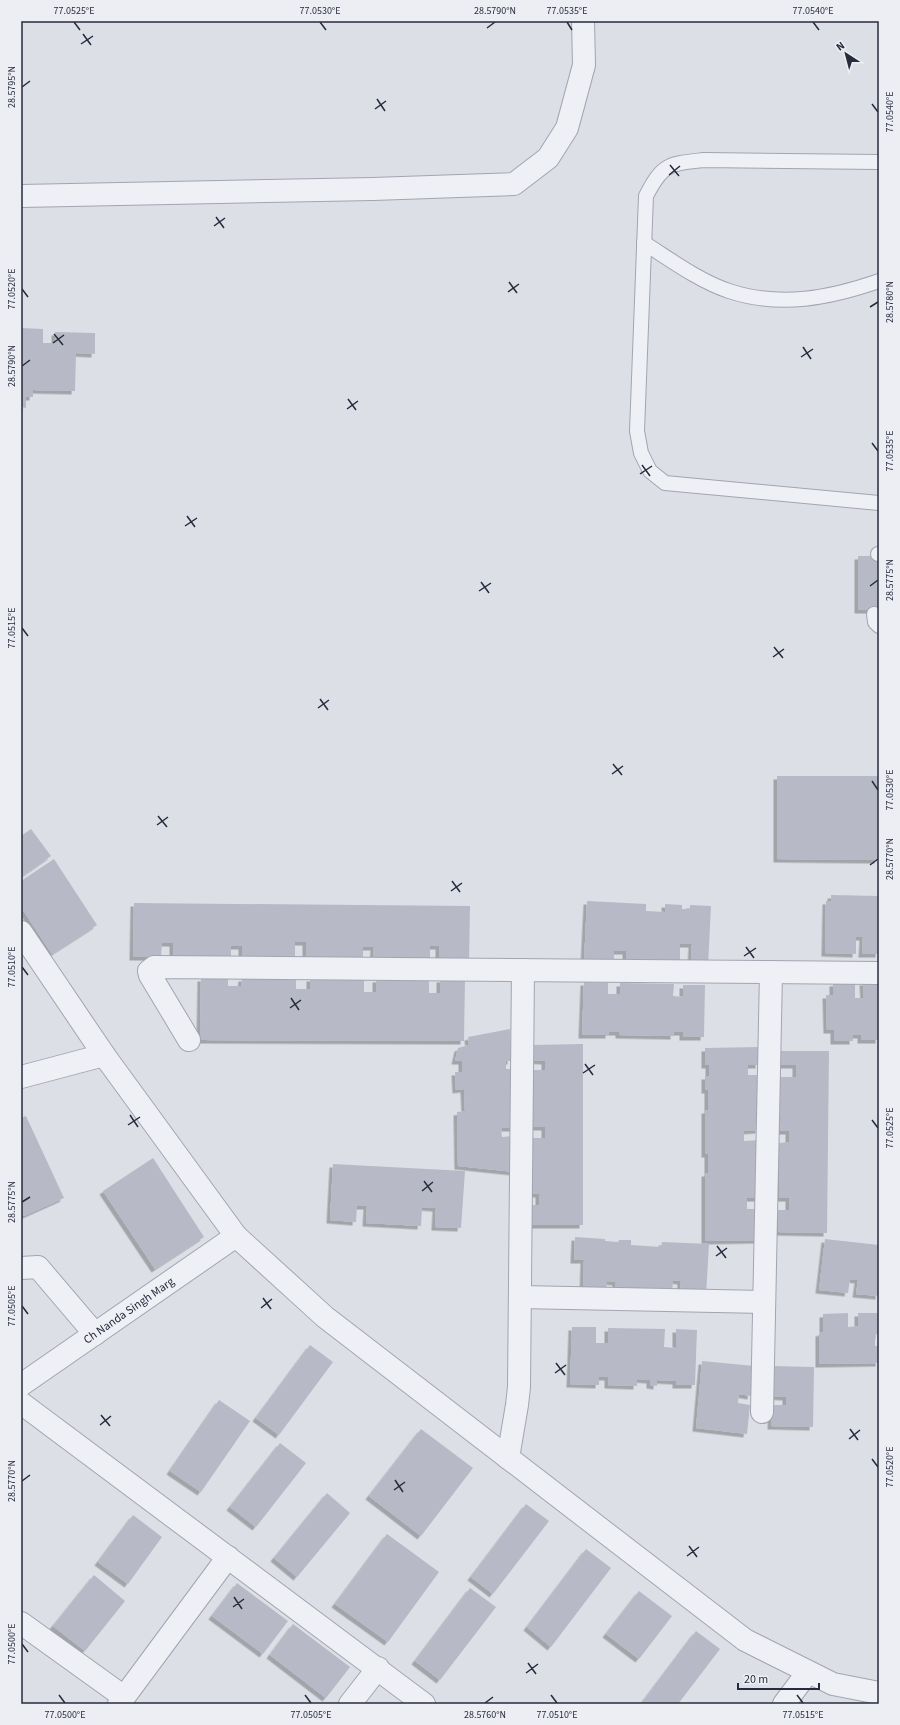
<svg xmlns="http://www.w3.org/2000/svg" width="900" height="1725" font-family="'Source Sans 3',sans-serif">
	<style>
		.building { fill: #b7bac6; filter: url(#shadow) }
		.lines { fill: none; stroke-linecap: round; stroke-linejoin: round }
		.lane-casing { stroke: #a2a5b0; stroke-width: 16 }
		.street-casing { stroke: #a2a5b0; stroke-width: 24 }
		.lane { stroke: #eff0f5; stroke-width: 14 }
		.street { stroke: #eff0f5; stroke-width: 22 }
		.ticks { fill: none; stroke: #262b3d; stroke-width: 1.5 }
		.labels { text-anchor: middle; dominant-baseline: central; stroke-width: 4; stroke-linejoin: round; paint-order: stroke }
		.street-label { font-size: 12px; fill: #262b3d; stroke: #eceef4 }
		.neatline { fill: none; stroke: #262b3d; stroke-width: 1.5 }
		.ticks-label { font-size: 10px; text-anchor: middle; fill: #262b3d }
	</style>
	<defs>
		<filter id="shadow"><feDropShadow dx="-3.5" dy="3.5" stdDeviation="0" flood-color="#0004"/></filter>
	</defs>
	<rect width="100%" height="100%" fill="#dcdfe6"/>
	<g class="building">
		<polygon points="21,328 43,329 43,343 55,343 55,332 95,333 95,354 76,353 75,391 33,390 33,397 26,397 26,408 21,407"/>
		<rect x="858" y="556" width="21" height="54"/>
		<polygon points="777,776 878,776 878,860 777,859"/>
		<polygon points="31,829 51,856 21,877 21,836"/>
		<polygon points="54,859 97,925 52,954 21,907 21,881"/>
		<polygon points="831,895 879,896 879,954 862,954 863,937 856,937 856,954 825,953 826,901 831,901"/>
		<polygon points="587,901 646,904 646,911 665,912 665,904 682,905 682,909 690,909 690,905 711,906 708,966 691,965 692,944 680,944 680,965 626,963 626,951 614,951 614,963 584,962"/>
		<polygon points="134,903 470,906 469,964 439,964 439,946 430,946 430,964 373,964 374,947 363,947 363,963 306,963 306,942 295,942 295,963 242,962 242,946 231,946 231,962 173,962 173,943 162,943 161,957 133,957"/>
		<polygon points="201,978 228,978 228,986 241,986 242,978 296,978 296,989 310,989 310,978 364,979 364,992 376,992 376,979 429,979 429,993 440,993 440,979 465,979 464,1041 200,1040"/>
		<polygon points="584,982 608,983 608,994 620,994 620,983 674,984 673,996 683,997 683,985 705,985 704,1037 683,1037 683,1032 674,1032 674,1036 619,1035 619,1032 609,1032 609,1035 582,1035"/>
		<polygon points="855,982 855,998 864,998 863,982 879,982 879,1040 861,1040 861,1035 853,1035 853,1041 834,1041 834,1030 827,1030 826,995 833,995 833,983"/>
		<polygon points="510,1029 511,1061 506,1061 506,1069 511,1069 514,1128 501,1128 502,1137 514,1136 515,1172 458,1166 457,1112 465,1111 464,1089 456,1090 455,1072 462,1072 462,1061 455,1061 458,1048 469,1045 468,1037"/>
		<polygon points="583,1044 583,1225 530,1225 530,1205 539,1205 539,1194 530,1194 530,1138 545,1138 545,1127 530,1127 530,1070 545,1070 545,1061 530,1060 530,1045"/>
		<polygon points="759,1047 759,1065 748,1065 748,1075 759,1075 759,1130 744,1131 744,1141 759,1140 759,1198 747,1198 747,1209 760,1209 760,1240 705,1241 705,1173 708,1173 708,1154 705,1154 705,1110 708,1110 708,1090 705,1090 705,1076 709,1076 709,1065 705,1065 705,1048"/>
		<polygon points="780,1051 829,1051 827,1233 778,1232 778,1210 789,1210 789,1198 779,1198 779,1143 789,1142 789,1131 779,1131 779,1077 796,1077 796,1065 780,1065"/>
		<polygon points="26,1116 64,1198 24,1216 21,1210 21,1118"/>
		<polygon points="153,1158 204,1237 155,1269 103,1191"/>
		<polygon points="333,1164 465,1171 461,1228 435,1227 436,1208 422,1207 421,1226 366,1223 367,1206 357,1206 356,1222 330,1220"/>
		<polygon points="575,1237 605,1239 605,1241 618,1242 619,1240 631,1240 631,1245 661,1247 662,1242 709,1244 706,1296 680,1295 681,1281 673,1280 672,1296 615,1293 616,1282 607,1281 606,1293 583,1292 584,1260 574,1260"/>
		<polygon points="825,1239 879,1245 879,1296 856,1294 858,1280 850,1279 848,1293 819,1290"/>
		<polygon points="848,1313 848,1327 858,1326 858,1313 879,1313 879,1335 875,1334 875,1346 879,1346 879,1363 819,1364 819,1333 823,1332 823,1314"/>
		<polygon points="572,1327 596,1327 596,1343 608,1343 608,1328 665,1329 664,1347 676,1348 676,1329 697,1330 695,1385 676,1385 676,1381 657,1380 657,1386 650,1385 650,1380 637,1379 637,1386 608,1385 608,1377 599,1377 599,1385 570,1384"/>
		<polygon points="310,1345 333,1362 279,1435 256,1418"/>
		<polygon points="702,1361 754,1366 751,1396 739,1394 738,1403 750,1405 747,1434 696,1428"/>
		<polygon points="773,1366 814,1367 813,1427 771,1426 772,1405 786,1405 786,1397 772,1396"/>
		<polygon points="219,1400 250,1421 201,1492 170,1471"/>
		<polygon points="421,1429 473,1468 421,1536 369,1496"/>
		<polygon points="280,1443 306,1463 256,1527 230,1507"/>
		<polygon points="327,1493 350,1513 297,1577 274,1558"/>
		<polygon points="526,1504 549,1521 493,1594 471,1577"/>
		<polygon points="133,1515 162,1537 128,1584 98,1562"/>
		<polygon points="387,1534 439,1572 388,1642 335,1604"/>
		<polygon points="586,1549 611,1568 551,1647 527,1627"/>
		<polygon points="94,1575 125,1601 85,1651 53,1626"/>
		<polygon points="237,1583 288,1621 263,1654 212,1616"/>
		<polygon points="470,1588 496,1607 440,1680 415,1661"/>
		<polygon points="639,1591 672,1616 639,1659 606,1634"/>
		<polygon points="293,1624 350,1667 326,1698 270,1655"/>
		<polygon points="696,1631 720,1649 678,1704 641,1704"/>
	</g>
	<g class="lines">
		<defs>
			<g id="lane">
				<path d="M 879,162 L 704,160 C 669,164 663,163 646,196 L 637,431 L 641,453 L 650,471 L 665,483 L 879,503"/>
				<path d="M 644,243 C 671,260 699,281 729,291 C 780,308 830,298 879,281"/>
				<polyline points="878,554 879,554"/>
				<polyline points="874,614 875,622 879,626"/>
			</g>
			<g id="street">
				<polyline points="21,196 373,189 514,184 548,158 567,128 584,65 583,21"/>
				<polyline points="21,932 104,1055 236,1236 325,1317 745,1640 833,1684 879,1693"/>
				<polyline points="189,1040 150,975 149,971 154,967 879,973"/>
				<polyline points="21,1077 104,1055"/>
				<polyline points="21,1268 38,1267 95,1334"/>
				<polyline points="520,1297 764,1302"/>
				<path id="s1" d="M 21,1385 L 236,1236"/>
				<polyline points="21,1403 424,1704"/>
				<polyline points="762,1412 771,972"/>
				<polyline points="508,1458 517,1405 519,1387 523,970"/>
				<polyline points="21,1623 124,1697"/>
				<polyline points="119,1704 228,1557"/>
				<polyline points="350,1704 378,1668"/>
				<polyline points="784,1704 808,1672"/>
			</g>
		</defs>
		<use href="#lane" class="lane-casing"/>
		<use href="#street" class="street-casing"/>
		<use href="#lane" class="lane"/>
		<use href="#street" class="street"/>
	</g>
	<path class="ticks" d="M 74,22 L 80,30M 320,22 L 326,30M 567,22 L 572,30M 813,22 L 819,30M 487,28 L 495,22M 83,34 L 91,45M 81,44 L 93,36M 22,87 L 30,81M 377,99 L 385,111M 872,104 L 878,112M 375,109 L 386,101M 670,165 L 679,176M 669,175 L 680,166M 216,217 L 224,228M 214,226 L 225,218M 509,282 L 517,293M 22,289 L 28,297M 508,292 L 519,284M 870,307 L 878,302M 54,334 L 63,345M 53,343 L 64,335M 803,347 L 811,359M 801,357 L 813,349M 22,366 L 30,360M 348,399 L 356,410M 347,409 L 358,401M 872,443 L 878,451M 642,465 L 650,476M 640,474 L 652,466M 187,516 L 195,527M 185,526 L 197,518M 481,582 L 489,593M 870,586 L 878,580M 479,591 L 491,583M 22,628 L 28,636M 774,647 L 783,658M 773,657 L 784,649M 320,699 L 328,710M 318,708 L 329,700M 613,764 L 622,775M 612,774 L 623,766M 872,781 L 878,790M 158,816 L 167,827M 157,825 L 168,817M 870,865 L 878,859M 452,881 L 460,892M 451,891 L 462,883M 746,947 L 754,958M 744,956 L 756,948M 22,967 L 28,975M 291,998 L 299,1010M 290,1008 L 301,1000M 585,1064 L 593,1075M 583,1073 L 595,1065M 130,1115 L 138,1127M 872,1120 L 878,1128M 128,1125 L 140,1117M 424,1181 L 432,1192M 422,1191 L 433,1182M 22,1202 L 30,1197M 717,1246 L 726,1258M 716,1256 L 727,1248M 263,1298 L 271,1309M 22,1306 L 28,1314M 261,1308 L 272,1299M 556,1363 L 565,1375M 555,1373 L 566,1365M 101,1415 L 110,1426M 100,1425 L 111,1416M 850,1429 L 858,1440M 849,1439 L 860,1430M 872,1459 L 878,1467M 395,1480 L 403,1492M 22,1481 L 30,1475M 394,1490 L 405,1482M 689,1546 L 697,1557M 687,1556 L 699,1547M 234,1597 L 242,1609M 233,1607 L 244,1599M 22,1644 L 28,1652M 528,1663 L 536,1674M 526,1673 L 538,1664M 59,1695 L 65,1703M 305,1695 L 311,1703M 551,1695 L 557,1703M 797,1695 L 803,1703M 485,1703 L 493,1697"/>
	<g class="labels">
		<g class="street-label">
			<text stroke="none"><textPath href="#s1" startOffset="131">Ch Nanda Singh Marg</textPath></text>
		</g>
	</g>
	<rect width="900" height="1725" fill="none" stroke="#eceef4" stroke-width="44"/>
	<g transform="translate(846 54) rotate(324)" stroke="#eceef4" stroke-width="3" paint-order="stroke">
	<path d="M0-3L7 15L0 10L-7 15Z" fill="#262b3d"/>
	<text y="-6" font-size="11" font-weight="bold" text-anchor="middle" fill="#262b3d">N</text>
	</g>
	<path d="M738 1683v6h81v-6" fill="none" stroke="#262b3d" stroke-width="2"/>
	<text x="744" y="1683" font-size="12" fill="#262b3d" stroke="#eceef4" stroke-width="3" paint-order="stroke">20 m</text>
	<rect x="22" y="22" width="856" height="1681" class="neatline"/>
	<g class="ticks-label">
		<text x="74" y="14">77.0525°E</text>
		<text x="320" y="14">77.0530°E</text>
		<text x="495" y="14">28.5790°N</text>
		<text x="567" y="14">77.0535°E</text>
		<text x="813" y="14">77.0540°E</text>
		<text transform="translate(11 87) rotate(-90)" y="4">28.5795°N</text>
		<text transform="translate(889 112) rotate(-90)" y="4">77.0540°E</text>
		<text transform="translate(11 289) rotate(-90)" y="4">77.0520°E</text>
		<text transform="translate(889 302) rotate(-90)" y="4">28.5780°N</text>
		<text transform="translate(11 366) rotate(-90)" y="4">28.5790°N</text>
		<text transform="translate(889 451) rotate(-90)" y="4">77.0535°E</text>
		<text transform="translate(889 580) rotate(-90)" y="4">28.5775°N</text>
		<text transform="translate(11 628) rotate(-90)" y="4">77.0515°E</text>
		<text transform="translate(889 790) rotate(-90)" y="4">77.0530°E</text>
		<text transform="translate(889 859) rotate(-90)" y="4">28.5770°N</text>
		<text transform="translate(11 967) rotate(-90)" y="4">77.0510°E</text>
		<text transform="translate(889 1128) rotate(-90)" y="4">77.0525°E</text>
		<text transform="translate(11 1202) rotate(-90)" y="4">28.5775°N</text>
		<text transform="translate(11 1306) rotate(-90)" y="4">77.0505°E</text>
		<text transform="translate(889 1467) rotate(-90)" y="4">77.0520°E</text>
		<text transform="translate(11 1481) rotate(-90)" y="4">28.5770°N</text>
		<text transform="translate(11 1644) rotate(-90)" y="4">77.0500°E</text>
		<text x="65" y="1718">77.0500°E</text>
		<text x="311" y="1718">77.0505°E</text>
		<text x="485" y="1718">28.5760°N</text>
		<text x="557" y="1718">77.0510°E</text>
		<text x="803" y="1718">77.0515°E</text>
	</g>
</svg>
